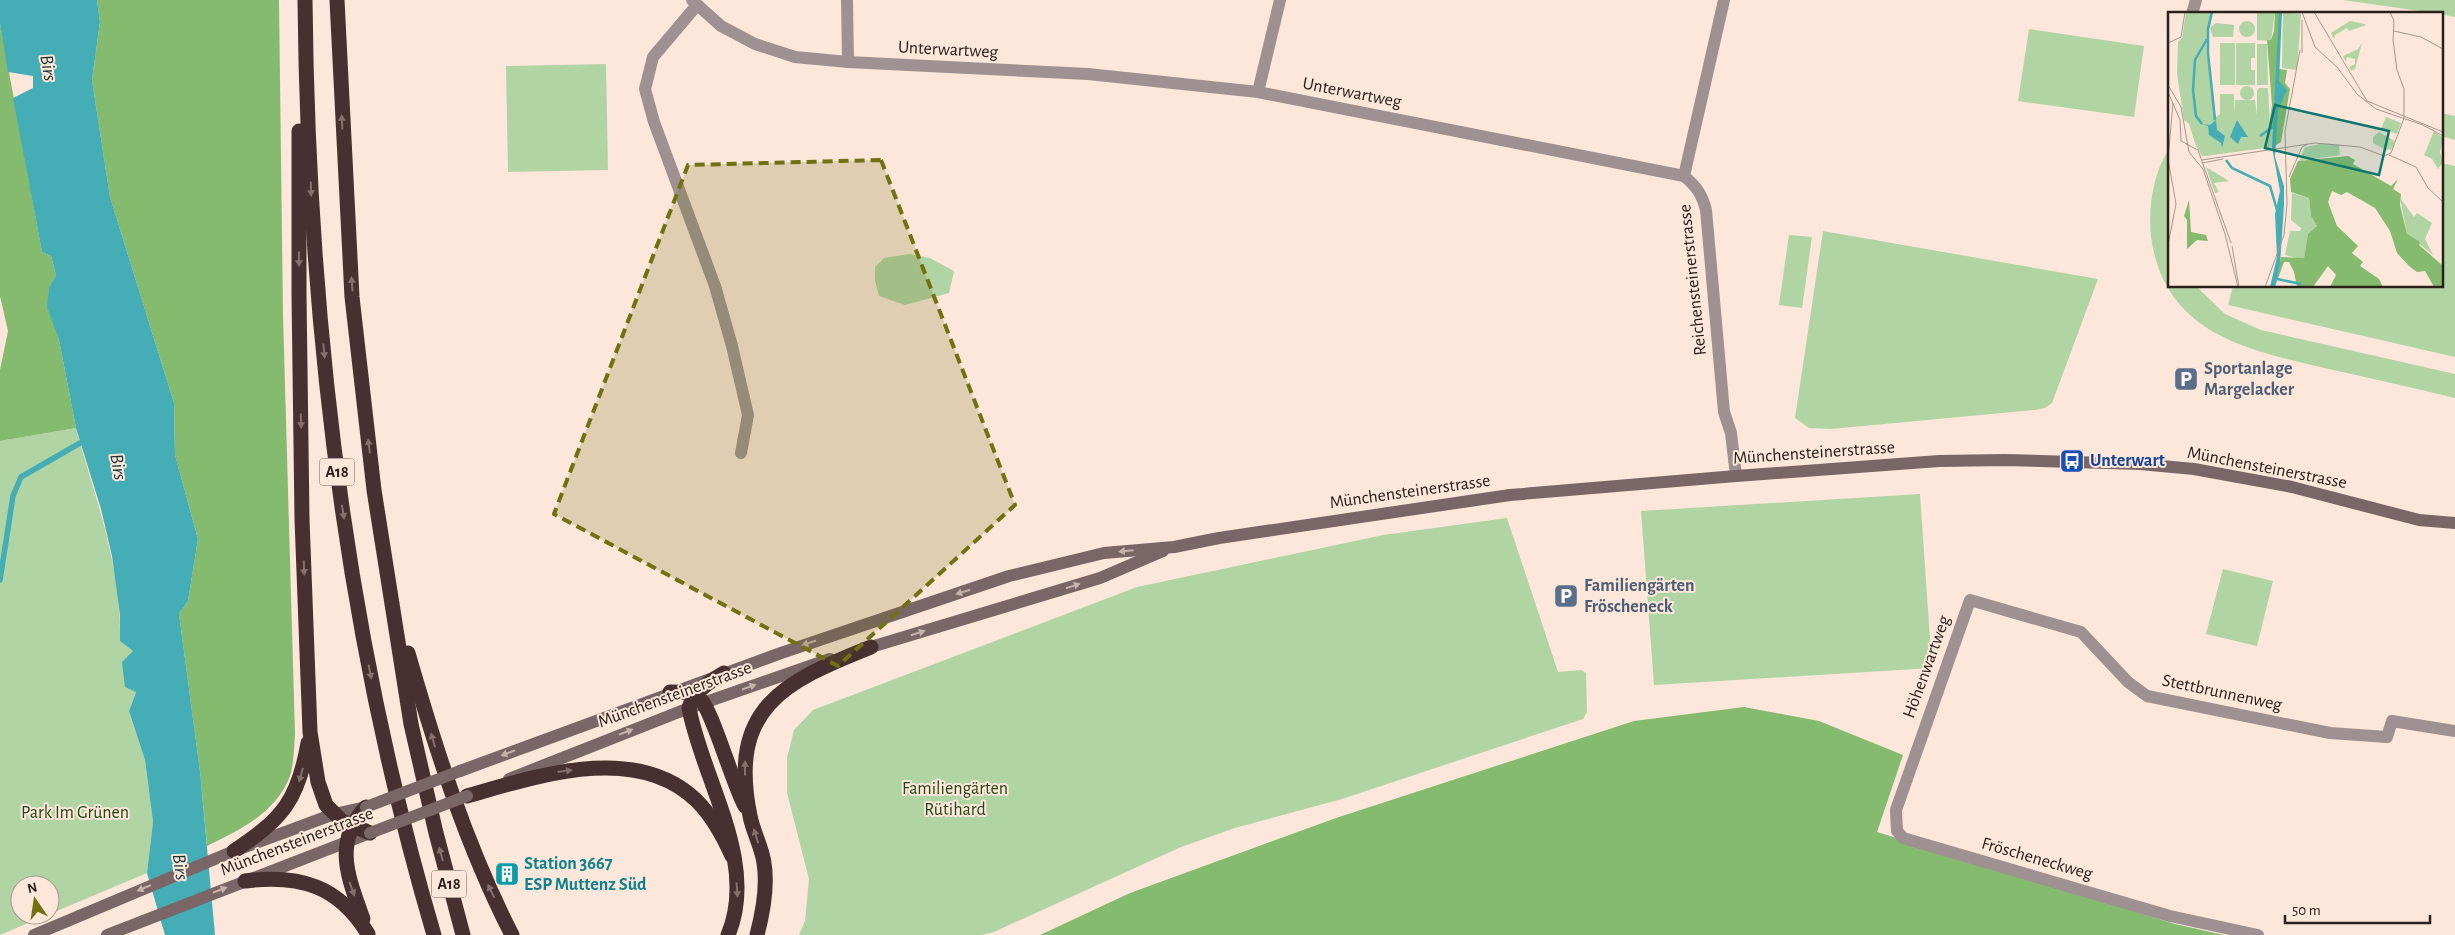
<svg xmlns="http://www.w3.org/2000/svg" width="2455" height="935" font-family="'Alegreya Sans',sans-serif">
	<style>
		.green { fill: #b0d4a4; fill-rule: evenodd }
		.forest { fill: #84bb6f }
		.water { fill: #45adb6 }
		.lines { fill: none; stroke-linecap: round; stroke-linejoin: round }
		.stream { stroke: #45adb6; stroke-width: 5.5 }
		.street { stroke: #9f9191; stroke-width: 12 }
		.secondary { stroke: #7a6667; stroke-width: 12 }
		.highway { stroke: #483030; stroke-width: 15 }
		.secondary-bridge { stroke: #7a6667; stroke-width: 12 }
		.oneway { fill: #87706c }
		.oneway2 { fill: #c8b3ac }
		.marked { fill: #737012; fill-opacity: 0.2; stroke: #737012; stroke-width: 4; stroke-dasharray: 10 6; stroke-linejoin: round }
		.labels { text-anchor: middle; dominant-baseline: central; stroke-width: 4; stroke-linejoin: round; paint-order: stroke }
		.shield { fill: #fce7da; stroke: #695c54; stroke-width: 1 }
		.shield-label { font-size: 16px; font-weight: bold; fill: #2a201a }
		.street-label { font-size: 18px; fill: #2a201a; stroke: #fce7da }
		.service-label { font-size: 18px; font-weight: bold; fill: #4e5e75; stroke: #fce7da; text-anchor: start }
		.transit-label { font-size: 18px; font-weight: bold; fill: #164399; stroke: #fce7da; text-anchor: start }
		.park-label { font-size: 18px; fill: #244814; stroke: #fce7da }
		.culture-label { font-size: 18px; font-weight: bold; fill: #0d838f; stroke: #fce7da; text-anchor: start }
		.water-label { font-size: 19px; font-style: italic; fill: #1a3234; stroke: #fce7da }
		.inset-river { fill: none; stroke: #45adb6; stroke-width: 2.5 }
		.inset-road { fill: none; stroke: #a8978d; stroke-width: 1 }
		.view { fill: #0f766e; fill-opacity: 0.15; stroke: #0f766e; stroke-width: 2.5 }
		.inset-edge { fill: none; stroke: #2a201a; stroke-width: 2.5 }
	</style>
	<rect width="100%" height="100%" fill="#fce7da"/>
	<g class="green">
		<polygon points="2343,0 2455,0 2455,17 2441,14"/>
		<polygon points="2029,29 2144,46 2134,117 2018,101"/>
		<polygon points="606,64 608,170 508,172 506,66"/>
		<polygon points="2441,113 2455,116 2455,140 2441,136"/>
		<path d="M 2169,149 L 2169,286 L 2196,286 L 2225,314 L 2261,330 L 2455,374 L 2455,398 C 2413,388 2371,378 2329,369 C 2248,350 2165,335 2151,237 C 2148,208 2153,173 2169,149 Z"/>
		<polygon points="2441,163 2455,166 2455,357 2228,305 2233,286 2441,286"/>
		<polygon points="1823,231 2098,279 2052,403 2045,408 2035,410 1831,429 1809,428 1795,418"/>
		<polygon points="1789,235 1812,237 1802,308 1779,305"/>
		<polygon points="909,254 930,258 954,271 949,293 905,305 879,296 875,281 875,267 884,258"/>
		<path d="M 76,428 C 95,498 122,567 120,641 L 133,651 L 136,691 L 129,711 L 145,760 L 153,822 L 147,873 L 0,935 L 0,441 ZM 20,885 L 50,885 L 50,915 L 20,915 Z"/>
		<polygon points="1920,494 1932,668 1654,685 1641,511"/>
		<polygon points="1507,518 1558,672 1581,670 1586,673 1587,712 1583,719 1342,799 1235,828 1181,847 994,932 981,935 799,935 805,921 809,879 787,793 787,758 794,730 813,710 1137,587 1383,535"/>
		<polygon points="2223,569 2273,581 2257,646 2206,634"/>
	</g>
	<g class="forest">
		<path d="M 97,0 L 279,0 L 283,315 L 295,734 C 294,747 294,763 290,776 C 276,813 240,830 207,846 L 200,771 L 179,614 L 188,601 L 198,539 L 175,455 L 174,403 L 110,197 L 92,80 L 100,22 Z"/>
		<polygon points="0,23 42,252 51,256 56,275 49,287 48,307 59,340 76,428 0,441 0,370 8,331 0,296"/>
		<polygon points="1744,707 1819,721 1903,755 1877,832 2175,924 2224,935 1040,935 1130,893 1336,818 1634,721"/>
	</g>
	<polygon class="water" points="0,0 97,0 100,22 92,80 110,197 174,403 175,455 198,539 188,601 179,614 200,771 215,935 165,935 147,873 153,822 145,760 129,711 136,692 125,687 122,662 133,651 120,641 120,615 112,556 101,509 76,428 59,340 47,307 49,287 56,275 51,256 42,252 13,98 33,88 33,76 8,72 0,23"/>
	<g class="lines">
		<polyline class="stream" points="0,580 13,496 21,477 80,443"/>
		<g class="street">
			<polyline points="692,0 721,26 755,44 795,57 848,62 1088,74 1258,92 1684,176"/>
			<polyline points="847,0 848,62"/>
			<path d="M 1724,0 L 1684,176 C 1696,186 1702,194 1706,210 L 1724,412 L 1731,433 L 1736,476"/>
			<polyline points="697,5 653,57 645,89 654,122 715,286 732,346 748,415 741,453"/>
			<polyline points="2192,14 2196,0"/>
			<polyline points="1258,92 1280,0"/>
			<polyline points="2258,935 2170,916 1903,838 1897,831 1896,810 1970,600 2081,632 2128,682 2147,696 2330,733 2387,737 2392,721 2455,731"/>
		</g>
		<g class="secondary">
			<polyline points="861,650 1100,578 1163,551"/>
			<polyline points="460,771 781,653 1009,576 1104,553 1174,547 1219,538 1510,495 1736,476 1939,461 2005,460 2140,464 2194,469 2292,487 2419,520 2455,523"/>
			<polyline points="509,779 689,708 830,659"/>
			<polyline points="34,935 234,851 334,814 366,807"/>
			<polyline points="107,935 370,833"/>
		</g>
		<g class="highway">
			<path d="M 305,0 C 308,315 345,633 434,935"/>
			<polyline points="337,0 352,297 374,490 411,724 436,833 463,935"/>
			<polyline points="299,131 299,294 302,519 310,732 318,782 326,805 342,821 370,833"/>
			<path d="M 408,653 C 436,750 466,845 512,935"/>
			<path d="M 724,673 C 709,682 694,691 689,708 C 702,779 759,862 728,935"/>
			<path d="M 670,692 C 681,692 691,692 700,699 C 712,709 733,785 745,806"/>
			<path d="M 467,796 C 537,776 637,742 697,801 C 713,817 723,836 732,856"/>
			<path d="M 234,851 C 282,819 298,801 308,743"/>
			<path d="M 245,881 C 300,874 339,886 368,934"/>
			<path d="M 363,919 C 349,879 332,843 366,807"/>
			<path d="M 757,935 C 763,912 768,887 764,863 C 762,847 753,832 750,816 C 728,708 783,682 871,647"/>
		</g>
		<g class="secondary-bridge">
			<polyline points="366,807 460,771"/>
			<polyline points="370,833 467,796"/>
		</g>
	</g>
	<defs><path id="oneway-solid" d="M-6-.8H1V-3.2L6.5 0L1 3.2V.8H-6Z" transform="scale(1.25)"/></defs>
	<g class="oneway">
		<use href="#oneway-solid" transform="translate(342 122) rotate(-93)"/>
		<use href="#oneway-solid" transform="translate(311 189) rotate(88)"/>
		<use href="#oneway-solid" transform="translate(299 259) rotate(90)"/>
		<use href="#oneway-solid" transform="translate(352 284) rotate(-94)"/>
		<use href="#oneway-solid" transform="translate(324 351) rotate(85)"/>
		<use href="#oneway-solid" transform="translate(301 421) rotate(89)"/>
		<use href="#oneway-solid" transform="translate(369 446) rotate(-97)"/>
		<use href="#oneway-solid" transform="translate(343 512) rotate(81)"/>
		<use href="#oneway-solid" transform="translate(304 568) rotate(88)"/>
		<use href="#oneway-solid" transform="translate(370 672) rotate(79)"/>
		<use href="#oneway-solid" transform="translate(433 740) rotate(-106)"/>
		<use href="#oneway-solid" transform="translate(745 768) rotate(-90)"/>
		<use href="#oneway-solid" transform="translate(565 771) rotate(-7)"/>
		<use href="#oneway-solid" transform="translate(301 775) rotate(105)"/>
		<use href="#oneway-solid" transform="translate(756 836) rotate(-107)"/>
		<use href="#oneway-solid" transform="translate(441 854) rotate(-105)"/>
		<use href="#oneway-solid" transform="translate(352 889) rotate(70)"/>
		<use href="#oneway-solid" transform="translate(737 890) rotate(86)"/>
		<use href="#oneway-solid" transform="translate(491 891) rotate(-116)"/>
	</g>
	<g class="oneway2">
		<use href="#oneway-solid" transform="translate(1126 551) rotate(175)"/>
		<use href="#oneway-solid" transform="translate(1073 586) rotate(-17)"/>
		<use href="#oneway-solid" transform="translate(963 592) rotate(162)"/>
		<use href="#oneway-solid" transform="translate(918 633) rotate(-17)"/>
		<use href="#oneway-solid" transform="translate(809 643) rotate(161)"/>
		<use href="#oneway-solid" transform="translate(749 687) rotate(-20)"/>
		<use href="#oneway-solid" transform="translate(626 732) rotate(-21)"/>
		<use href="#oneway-solid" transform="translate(508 753) rotate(159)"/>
		<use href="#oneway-solid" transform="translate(144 888) rotate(157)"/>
		<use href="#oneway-solid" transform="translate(220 890) rotate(-21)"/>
	</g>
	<path class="marked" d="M 881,160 L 1015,505 L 838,666 L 554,514 L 688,165 Z"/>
	<defs>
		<symbol id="parking-square" viewBox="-11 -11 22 22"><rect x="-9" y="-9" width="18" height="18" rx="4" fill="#5c6f8a" stroke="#fce7da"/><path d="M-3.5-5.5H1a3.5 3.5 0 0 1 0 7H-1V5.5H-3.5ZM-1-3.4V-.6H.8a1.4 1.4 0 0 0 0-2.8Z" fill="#fff"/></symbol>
		<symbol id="bus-square" viewBox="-11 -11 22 22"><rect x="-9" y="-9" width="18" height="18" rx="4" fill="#1a4fb4" stroke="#fce7da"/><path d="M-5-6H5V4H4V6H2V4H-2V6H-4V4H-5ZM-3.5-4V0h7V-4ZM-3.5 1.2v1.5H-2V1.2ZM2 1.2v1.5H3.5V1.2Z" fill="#fff"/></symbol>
		<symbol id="building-square" viewBox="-11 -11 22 22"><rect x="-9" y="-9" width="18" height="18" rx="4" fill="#0f9aa8" stroke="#fce7da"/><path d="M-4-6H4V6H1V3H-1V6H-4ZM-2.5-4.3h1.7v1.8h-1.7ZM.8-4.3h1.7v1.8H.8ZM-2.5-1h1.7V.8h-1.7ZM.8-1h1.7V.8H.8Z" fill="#fff"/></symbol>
	</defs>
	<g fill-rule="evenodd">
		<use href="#parking-square" x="2172" y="365" width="28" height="28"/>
		<use href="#bus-square" x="2058" y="447" width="28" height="28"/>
		<use href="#parking-square" x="1552" y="582" width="28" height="28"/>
		<use href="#building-square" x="493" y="860" width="28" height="28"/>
	</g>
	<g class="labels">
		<g class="shield">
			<rect x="319.5" y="458.5" width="35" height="27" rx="4"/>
			<rect x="431.5" y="870.5" width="35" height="27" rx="4"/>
		</g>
		<g class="shield-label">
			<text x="337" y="472">A18</text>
			<text x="449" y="884">A18</text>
		</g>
		<g class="street-label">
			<text transform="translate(948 50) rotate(3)">Unterwartweg</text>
			<text transform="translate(1352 93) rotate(11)">Unterwartweg</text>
			<text transform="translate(1693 280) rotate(-96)">Reichensteinerstrasse</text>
			<text transform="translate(1814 453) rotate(-4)">Münchensteinerstrasse</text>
			<text transform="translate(2267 468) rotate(11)">Münchensteinerstrasse</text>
			<text transform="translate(1410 492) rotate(-8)">Münchensteinerstrasse</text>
			<text transform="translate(1927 667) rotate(-70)">Höhenwartweg</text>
			<text transform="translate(2222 693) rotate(12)">Stettbrunnenweg</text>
			<text transform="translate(675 695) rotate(-20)">Münchensteinerstrasse</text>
			<text transform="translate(297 842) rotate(-21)">Münchensteinerstrasse</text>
			<text transform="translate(2037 859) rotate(16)">Fröscheneckweg</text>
		</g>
		<g class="service-label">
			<text x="2204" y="369">Sportanlage<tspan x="2204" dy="21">Margelacker</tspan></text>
			<text x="1584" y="586">Familiengärten<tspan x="1584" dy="21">Fröscheneck</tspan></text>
		</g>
		<g class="transit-label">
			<text x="2090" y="461">Unterwart</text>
		</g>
		<g class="park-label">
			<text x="955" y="789">Familiengärten<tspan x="955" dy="21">Rütihard</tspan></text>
			<text x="75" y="813">Park Im Grünen</text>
		</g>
		<g class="culture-label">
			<text x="524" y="864">Station 3667<tspan x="524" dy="21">ESP Muttenz Süd</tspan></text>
		</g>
		<g class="water-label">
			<text transform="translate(48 68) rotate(80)">Birs</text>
			<text transform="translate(118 467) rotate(80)">Birs</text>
			<text transform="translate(180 867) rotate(82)">Birs</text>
		</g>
	</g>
	<g transform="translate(2168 12)">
		<rect width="275" height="275" fill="#fce7da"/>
		<path d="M 18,0 L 45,0 L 41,17 L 40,41 L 47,106 L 52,102 L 52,82 L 66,82 L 66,103 L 67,88 L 87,88 L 89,103 L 89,79 L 91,76 L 100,76 L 102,113 L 106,114 L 104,135 L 38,144 L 34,144 L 28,134 L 21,112 L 16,108 L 9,62 L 10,30 L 14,26 ZM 89,0 L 107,0 L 103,29 L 89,28 ZM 115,0 L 133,2 L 129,58 L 114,56 ZM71 17a8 8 0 1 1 16 0a8 8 0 1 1-16 0ZM 182,9 L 197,12 L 198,13 L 181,19 L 179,16 L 167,23 L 166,27 L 163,21 ZM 48,11 L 66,13 L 65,25 L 45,25 L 42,16 ZM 52,31 L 67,31 L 67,73 L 52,73 ZM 68,31 L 87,31 L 87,46 L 83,46 L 83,58 L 87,58 L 87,73 L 68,73 ZM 194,31 L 187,57 L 183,59 L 181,55 L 187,52 L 187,47 L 179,45 L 178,50 L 175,44 L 190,37 ZM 89,32 L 99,32 L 100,73 L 89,73 ZM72 81a7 7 0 1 1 14 0a7 7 0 1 1-14 0ZM 218,105 L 233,111 L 229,122 L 213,117 ZM 266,119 L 275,126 L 272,140 L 275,150 L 270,157 L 264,147 L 256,143 ZM 211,120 L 227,129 L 224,137 L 218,138 L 205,131 L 205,125 ZM 153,132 L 171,133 L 172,143 L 131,149 L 137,135 ZM 38,155 L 61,169 L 46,171 L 51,180 L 47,181 ZM 124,181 L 141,186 L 143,204 L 149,214 L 140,222 L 136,246 L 132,247 L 117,243 L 122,219 L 132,219 L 133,216 L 123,208 ZM 232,186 L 246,205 L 249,201 L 264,211 L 257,227 L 265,243 L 239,222 Z" fill="#b0d4a4"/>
		<path d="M 107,0 L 111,0 L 112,7 L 106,114 L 101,113 L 104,93 L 99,28 L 103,28 L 106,19 ZM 111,57 L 119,58 L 117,71 L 122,77 L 113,130 L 107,134 ZM 180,144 L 187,148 L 185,152 L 223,174 L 230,167 L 225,177 L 233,182 L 232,193 L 239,222 L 252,230 L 251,233 L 274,253 L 275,275 L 266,275 L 257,259 L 249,260 L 241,254 L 229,241 L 222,219 L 207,196 L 179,180 L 173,183 L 164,179 L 160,190 L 169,214 L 190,234 L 184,241 L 195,250 L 192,254 L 211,267 L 215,275 L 162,275 L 168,263 L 160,254 L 145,275 L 129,275 L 126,260 L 121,250 L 116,250 L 107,275 L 113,245 L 136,246 L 140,222 L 149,214 L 143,204 L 141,186 L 123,180 L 122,167 L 130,149 ZM 21,188 L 23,220 L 38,223 L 40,229 L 29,228 L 19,237 L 19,208 L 16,204 Z" fill="#84bb6f"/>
		<path d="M 111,0 L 114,0 L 111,69 L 119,78 L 110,98 L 107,145 L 116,174 L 116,193 L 112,253 L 107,275 L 102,275 L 109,245 L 107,202 L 112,179 L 104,135 ZM 48,108 L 49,118 L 57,124 L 54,136 L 53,131 L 41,123 L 40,114 L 34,112 L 42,113 ZM 69,108 L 80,125 L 73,125 L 70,132 L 62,125 Z" fill="#45adb6"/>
		<path class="inset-river" d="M 44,0 L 40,17 L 40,41 L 47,108M 34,112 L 28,104 L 25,78 L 27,48 L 39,27M 92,124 L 106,114M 58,148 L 64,156 L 102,174 L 109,198M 109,267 L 133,272"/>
		<path class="inset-road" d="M 134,0 L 147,35 L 169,55 L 189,82 L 208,97 L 255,113 L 275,124M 146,0 L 199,89 L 275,120M 226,19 L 253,25 L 275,37M 0,31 L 13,25 L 17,0M 134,41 L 134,8M 0,73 L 13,95 L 21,140 L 35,157 L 57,222 L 70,275M 0,80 L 12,108 L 13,129 L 21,133M 18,132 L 30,138 L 63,231M 221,143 L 248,155 L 260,176 L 275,190M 34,148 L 147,131 L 192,135 L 216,144 L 223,141 L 236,106 L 236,77 L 229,58 L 225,28 L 226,9 L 222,0M 34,151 L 55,147M 121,165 L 134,135 L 140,132M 0,233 L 8,192 L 0,147 L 5,91M 64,234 L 71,275M 97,275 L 116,223 L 119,192 L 117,119 L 132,38"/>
		<path class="view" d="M 107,93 L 221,119 L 211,163 L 97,136 Z"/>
		<rect width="275" height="275" class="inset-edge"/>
	</g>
	<g transform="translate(35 900) rotate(347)"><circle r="24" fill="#fce7da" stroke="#a8978d"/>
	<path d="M0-4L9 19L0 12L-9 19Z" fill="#737012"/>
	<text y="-8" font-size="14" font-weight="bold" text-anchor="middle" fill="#2a201a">N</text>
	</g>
	<path d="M2285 915v8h145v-8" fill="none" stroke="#2a201a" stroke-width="2.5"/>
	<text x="2292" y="915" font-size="15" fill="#2a201a" stroke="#fce7da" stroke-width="4" paint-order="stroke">50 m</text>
</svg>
